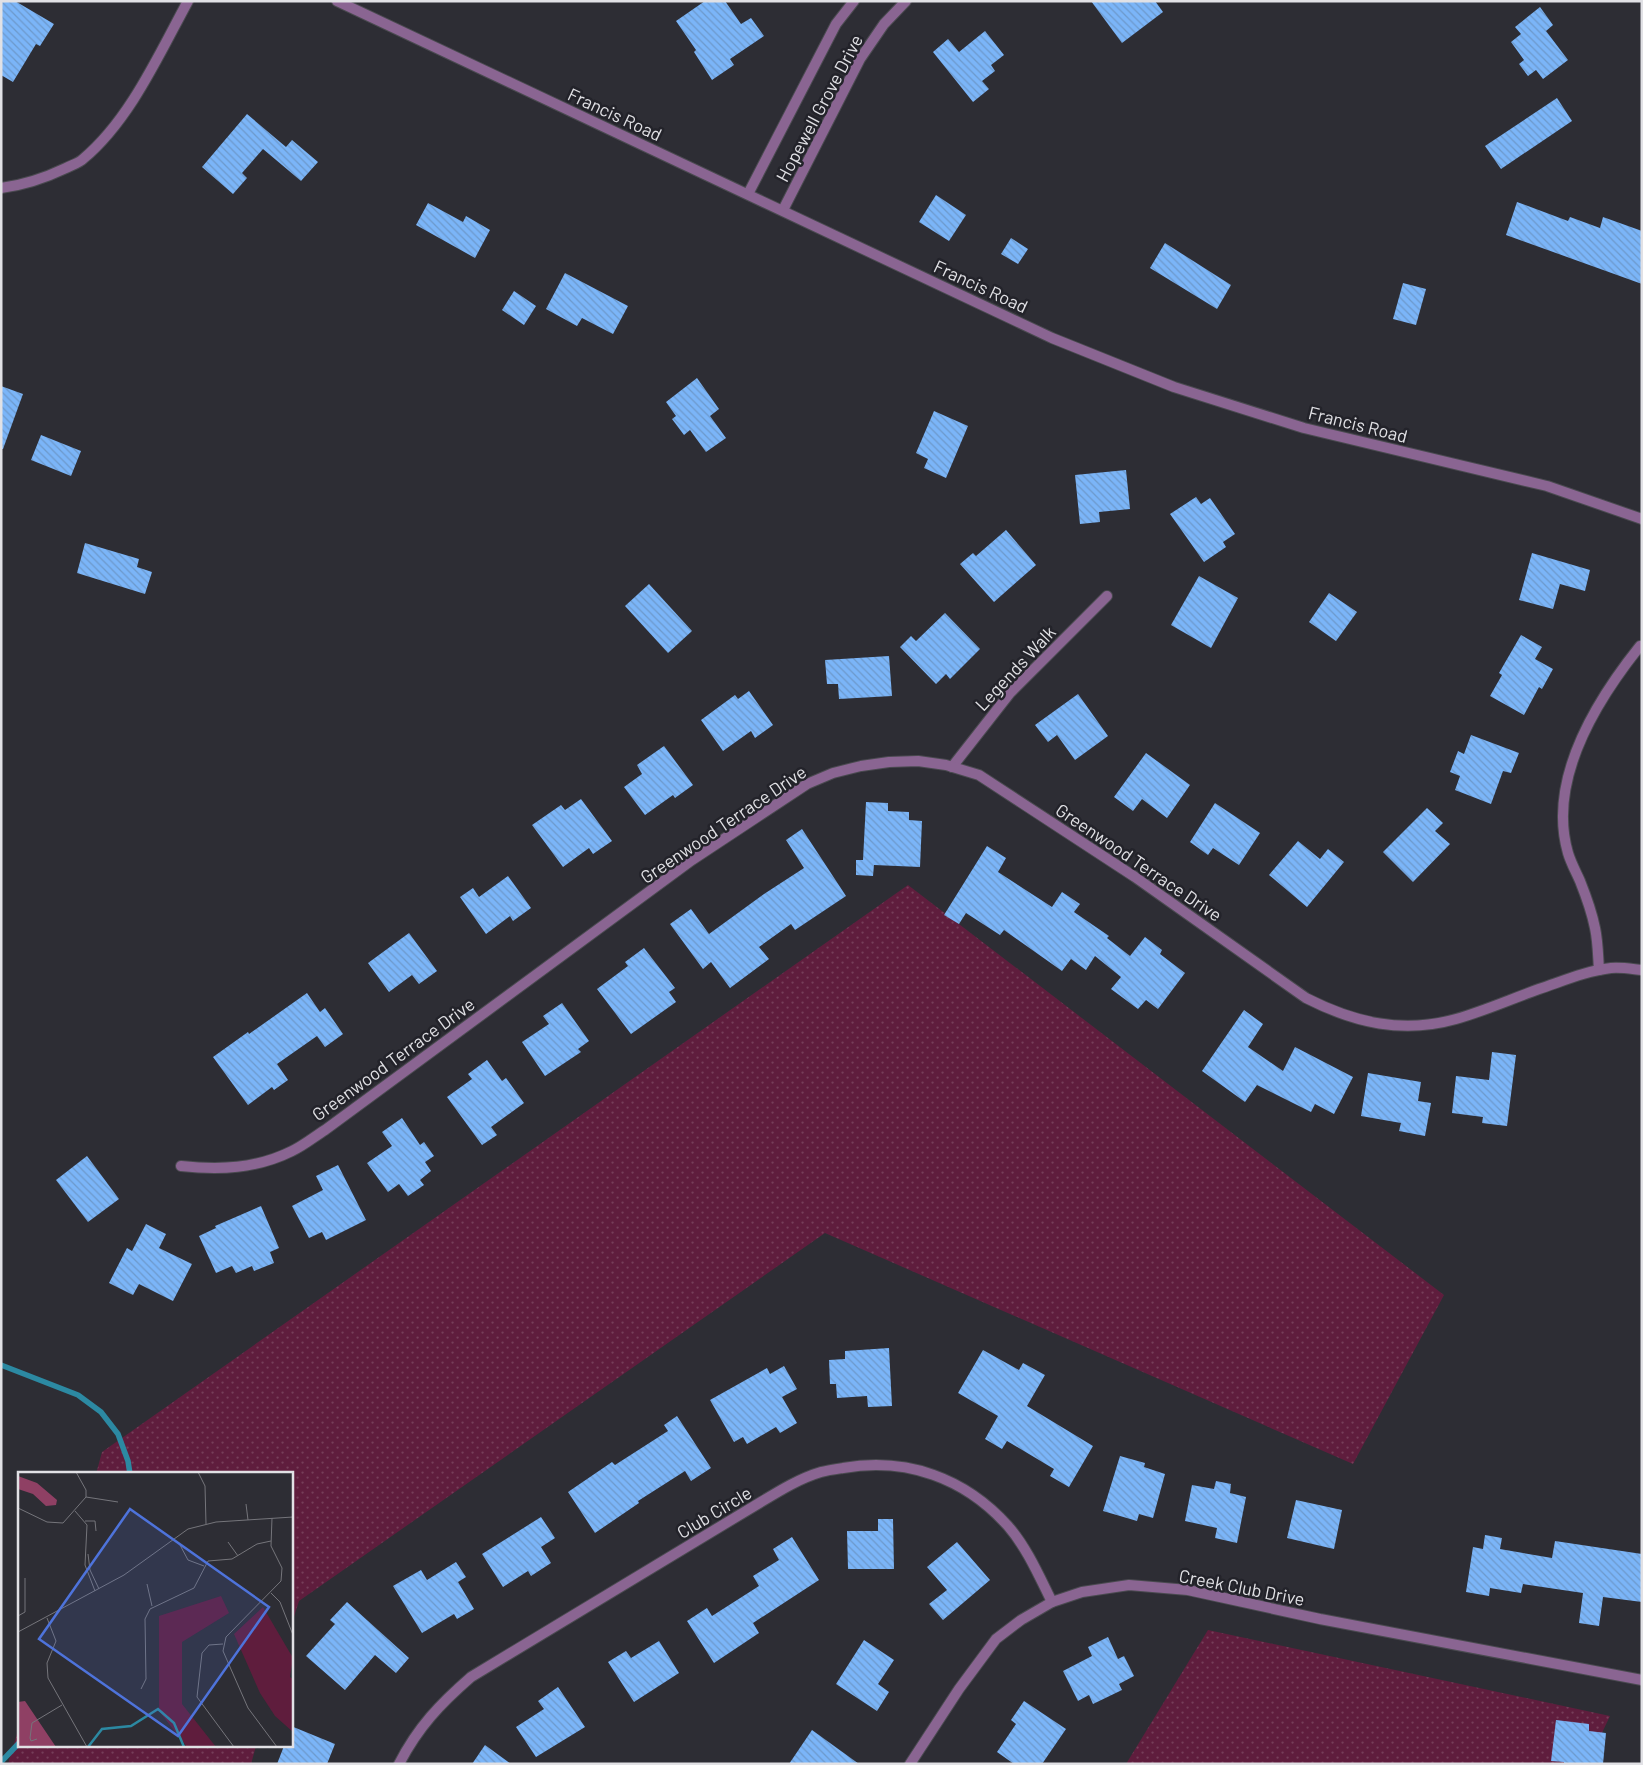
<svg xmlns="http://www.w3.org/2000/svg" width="1643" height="1765" font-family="Barlow,sans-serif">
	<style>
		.grass { fill: url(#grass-dots) }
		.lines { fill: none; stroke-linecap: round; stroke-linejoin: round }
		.stream { stroke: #2c89a2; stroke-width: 5.5 }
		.building { fill: url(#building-back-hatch) }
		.minor-casing { stroke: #4a4a50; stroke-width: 12 }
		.tertiary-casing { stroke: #4a4a50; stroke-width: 12 }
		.minor { stroke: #8a6592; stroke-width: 10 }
		.tertiary { stroke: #8a6592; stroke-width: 10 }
		.labels { text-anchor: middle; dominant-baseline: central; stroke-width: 5; stroke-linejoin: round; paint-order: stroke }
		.street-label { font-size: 18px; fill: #e1e1e5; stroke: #23232a }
		.inset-river { fill: none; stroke: #2c89a2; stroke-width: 2.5 }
		.inset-road { fill: none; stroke: #75757b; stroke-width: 1 }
		.view { fill: #4e73db; fill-opacity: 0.15; stroke: #4e73db; stroke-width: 2.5 }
		.inset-edge { fill: none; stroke: #e1e1e5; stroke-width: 2.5 }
	</style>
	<defs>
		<pattern id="grass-dots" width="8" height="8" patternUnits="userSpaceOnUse" patternTransform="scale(1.25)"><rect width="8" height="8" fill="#5f1d3d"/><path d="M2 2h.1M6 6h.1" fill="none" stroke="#763e59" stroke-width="1.8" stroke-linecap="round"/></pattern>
		<pattern id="building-back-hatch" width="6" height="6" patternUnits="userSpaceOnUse" patternTransform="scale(1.25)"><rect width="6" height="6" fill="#7bb5f8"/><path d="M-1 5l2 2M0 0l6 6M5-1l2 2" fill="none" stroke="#6d99cb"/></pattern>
	</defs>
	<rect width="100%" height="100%" fill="#2d2d34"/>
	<g class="grass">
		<polygon points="908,885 1444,1295 1353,1464 825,1233 299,1601 291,1626 291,1474 96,1474 102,1452"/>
		<polygon points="1208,1630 1610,1716 1587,1764 1126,1764"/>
		<polygon points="19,1727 19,1746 256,1746 251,1764 8,1764"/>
	</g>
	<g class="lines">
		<g class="stream">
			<polyline points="1,1365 78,1395 101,1412 118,1434 128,1461 130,1474"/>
			<polyline points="1,1762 19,1743"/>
		</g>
	</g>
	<g class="building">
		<polygon points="1,1 15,1 54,24 40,46 36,44 13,82 1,75"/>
		<polygon points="705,1 725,1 741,24 751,18 764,36 730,59 734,65 712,80 694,52 696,50 676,21"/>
		<polygon points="1091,1 1155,1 1163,12 1122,43"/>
		<polygon points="1540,7 1553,25 1546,31 1568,60 1543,79 1536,70 1528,76 1519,64 1524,60 1511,42 1521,34 1515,27"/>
		<polygon points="985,31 1004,55 991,65 995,71 982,81 989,89 973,102 933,52 948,39 959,52"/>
		<polygon points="1557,98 1572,121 1501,169 1485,146"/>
		<polygon points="247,114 286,147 292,140 318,162 301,181 263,149 242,173 247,178 233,194 202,167"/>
		<polygon points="936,195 966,215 949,241 919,222"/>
		<polygon points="1517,202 1568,221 1570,217 1600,228 1603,217 1642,231 1642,284 1506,235"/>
		<polygon points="428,203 463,222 466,216 490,230 475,258 416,225"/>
		<polygon points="1011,238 1028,249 1018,264 1001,254"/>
		<polygon points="1165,243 1231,285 1217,309 1150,268"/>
		<polygon points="565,273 628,306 613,334 582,318 577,326 546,309"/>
		<polygon points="1403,283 1426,289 1416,325 1393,319"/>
		<polygon points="514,291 536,306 524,325 502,310"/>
		<polygon points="697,378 719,409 710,416 726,438 706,452 690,430 684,435 672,419 676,416 666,402"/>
		<polygon points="1,386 23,394 3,449 1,449"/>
		<polygon points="934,411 968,426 946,478 924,468 928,459 916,453"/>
		<polygon points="41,435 81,451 71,476 31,460"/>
		<polygon points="1126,470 1130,509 1099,512 1100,522 1080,524 1075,475"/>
		<polygon points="1196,497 1201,504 1210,498 1235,534 1223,542 1226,547 1204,562 1170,514"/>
		<polygon points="1006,530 1036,565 994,602 960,564 973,553 976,556"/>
		<polygon points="85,543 139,559 137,567 152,572 145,594 77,573"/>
		<polygon points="1532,553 1590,570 1585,591 1560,584 1553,609 1519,600"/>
		<polygon points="1199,576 1238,598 1211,648 1171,625"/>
		<polygon points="649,584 692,631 668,653 625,606"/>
		<polygon points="1329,593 1357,612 1336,641 1309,622"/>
		<polygon points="945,613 980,649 950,679 946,674 936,684 900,647 911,636 916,641"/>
		<polygon points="1521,635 1542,647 1535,659 1553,669 1542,689 1539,687 1524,715 1490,696 1502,675 1499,673"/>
		<polygon points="889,656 892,696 839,699 838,684 827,684 825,660"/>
		<polygon points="749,691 773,725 755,738 751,731 723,751 701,720 735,695 738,699"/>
		<polygon points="1078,694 1108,736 1075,760 1057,735 1048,742 1035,725"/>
		<polygon points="1471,735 1519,753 1511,773 1503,771 1491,804 1455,790 1460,776 1450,772 1458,751 1464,754"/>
		<polygon points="664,746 693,785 675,798 673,795 645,815 624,787 642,774 637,765"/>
		<polygon points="1146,753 1190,785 1167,818 1142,799 1133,811 1114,797"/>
		<polygon points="581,799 612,841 593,854 589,848 563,867 532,825 561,805 565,810"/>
		<polygon points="866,802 888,803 888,811 909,812 909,820 922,821 920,867 874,865 873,876 856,875 856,860 863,860"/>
		<polygon points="1215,803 1260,833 1239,865 1213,848 1208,855 1190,842"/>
		<polygon points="1427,808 1443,823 1435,831 1450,844 1413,882 1383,852"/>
		<polygon points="802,829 846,896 795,930 791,924 759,947 769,959 730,988 711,962 703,969 670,924 691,909 709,934 764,894 804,868 786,840"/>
		<polygon points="1298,841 1320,859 1328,849 1344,862 1307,907 1269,875"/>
		<polygon points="987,846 1006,858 998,872 1052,907 1062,892 1080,904 1074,912 1109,936 1107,938 1130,956 1145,937 1162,950 1160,954 1185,973 1158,1009 1146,1000 1138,1009 1111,989 1121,977 1095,956 1086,970 1071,959 1062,971 1004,930 1000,935 966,913 959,924 944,915"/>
		<polygon points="508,876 531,908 513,921 510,916 486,934 460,897 473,888 479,897"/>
		<polygon points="409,933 437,971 419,984 412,975 389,992 368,963"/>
		<polygon points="644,948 675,988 669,992 676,1002 631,1034 597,989 628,966 625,962"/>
		<polygon points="307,993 320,1012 325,1008 343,1034 325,1047 317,1036 277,1064 288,1080 274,1090 272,1087 248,1105 213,1057 248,1032 249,1034"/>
		<polygon points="562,1003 589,1041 578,1049 581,1052 545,1076 522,1042 549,1024 543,1016"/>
		<polygon points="1244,1010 1263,1024 1248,1047 1283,1071 1295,1047 1353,1077 1334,1114 1315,1104 1311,1112 1257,1085 1245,1102 1202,1071"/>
		<polygon points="1492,1052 1516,1055 1507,1126 1482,1123 1483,1117 1452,1113 1456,1076 1489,1080"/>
		<polygon points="487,1060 502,1081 506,1078 524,1103 491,1127 497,1135 482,1145 447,1097 472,1079 468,1074"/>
		<polygon points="1368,1073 1421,1082 1418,1101 1431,1103 1425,1136 1399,1131 1401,1123 1361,1116"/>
		<polygon points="402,1118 420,1145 424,1142 434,1156 425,1162 431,1171 420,1180 424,1185 408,1196 399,1184 388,1192 367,1163 392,1146 382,1132"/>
		<polygon points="87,1156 119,1199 88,1222 56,1180"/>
		<polygon points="338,1165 366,1220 326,1240 322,1232 309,1238 292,1206 323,1190 316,1176"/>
		<polygon points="261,1206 279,1248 270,1252 274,1263 254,1271 252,1266 236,1273 232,1266 216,1273 199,1236 216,1228 215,1226"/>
		<polygon points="146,1224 166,1234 159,1248 192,1264 173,1301 139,1284 133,1295 109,1283 127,1248 132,1251"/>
		<polygon points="889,1348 892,1406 868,1407 867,1396 837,1398 836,1384 830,1384 829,1360 845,1359 845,1351"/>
		<polygon points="983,1350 1019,1370 1023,1363 1045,1375 1027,1406 1093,1446 1069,1487 1050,1476 1054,1469 1007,1441 1002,1449 985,1439 998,1416 958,1393"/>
		<polygon points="784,1366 797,1389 782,1397 797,1423 780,1433 776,1427 747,1444 743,1437 734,1442 710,1400 767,1368 770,1374"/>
		<polygon points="677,1416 711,1468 691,1481 685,1471 638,1501 639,1503 595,1533 568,1492 612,1462 615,1465 668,1431 664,1425"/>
		<polygon points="1120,1456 1145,1463 1144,1467 1165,1474 1153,1518 1139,1514 1137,1521 1103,1511"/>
		<polygon points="1216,1481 1231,1484 1230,1493 1246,1497 1237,1543 1215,1538 1217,1528 1185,1521 1192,1485 1214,1489"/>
		<polygon points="1296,1500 1342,1510 1334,1549 1287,1538"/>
		<polygon points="541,1517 555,1538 541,1547 551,1563 531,1576 528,1571 503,1587 482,1554"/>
		<polygon points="878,1519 893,1519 894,1569 848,1569 847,1531 878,1531"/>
		<polygon points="1485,1535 1502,1538 1500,1549 1552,1558 1555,1541 1642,1554 1642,1602 1603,1597 1599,1626 1579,1623 1583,1593 1523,1584 1521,1593 1490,1588 1489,1596 1466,1592 1473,1547 1483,1549"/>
		<polygon points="792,1537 819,1580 753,1623 759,1633 714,1663 687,1621 707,1608 712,1616 759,1586 753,1576 779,1560 773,1549"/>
		<polygon points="957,1542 990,1580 943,1620 929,1604 947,1590 927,1567"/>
		<polygon points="456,1562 466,1577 458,1582 474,1609 457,1619 454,1614 422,1633 393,1586 421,1570 427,1580"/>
		<polygon points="347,1602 409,1658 396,1673 375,1655 345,1690 306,1656 335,1624 330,1620"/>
		<polygon points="1108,1637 1118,1659 1124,1656 1134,1676 1119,1684 1122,1690 1093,1704 1089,1695 1078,1701 1063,1671 1092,1656 1088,1647"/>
		<polygon points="864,1640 894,1660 878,1684 889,1692 877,1711 836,1684"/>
		<polygon points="659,1641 679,1673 634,1702 608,1662 626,1651 631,1658"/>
		<polygon points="558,1687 585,1727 536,1757 516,1727 544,1709 538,1701"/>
		<polygon points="1024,1701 1066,1729 1042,1764 1014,1764 997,1752 1016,1724 1011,1720"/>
		<polygon points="1556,1720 1589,1724 1589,1731 1606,1733 1603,1764 1564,1764 1564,1762 1551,1761"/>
		<polygon points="291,1726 335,1744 327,1764 277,1764 284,1746 291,1746"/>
		<polygon points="812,1730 859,1764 789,1764"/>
		<polygon points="485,1745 511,1764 472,1764"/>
	</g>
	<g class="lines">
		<defs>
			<g id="minor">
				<path d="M 1,188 C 25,185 45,178 66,168 C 72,165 79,163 83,159 C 130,120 159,54 188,1"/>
				<polyline points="748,194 836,24 854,1"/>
				<polyline points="783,210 860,59 884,24 906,1"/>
				<polyline points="952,767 1010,693 1107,596"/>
				<path d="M 1599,970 C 1598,956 1598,942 1595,928 C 1592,913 1586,896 1580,881 C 1576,872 1571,863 1568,853 C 1547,780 1596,701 1640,646"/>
				<path d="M 181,1166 C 219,1170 256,1169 292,1151 C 303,1146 314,1137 325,1130 L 692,860 L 807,784 L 833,773 L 861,766 L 889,762 L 918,761 L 946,765 L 979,775 L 1135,877 L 1306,998 C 1355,1023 1403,1034 1456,1019 C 1484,1011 1511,999 1539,989 C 1563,981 1586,971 1611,968 C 1621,967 1632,969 1642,970"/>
				<path d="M 399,1764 C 418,1727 440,1704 471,1677 L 746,1511 C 770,1497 794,1480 821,1472 C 828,1470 836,1469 843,1468 C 907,1457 965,1478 1008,1526 C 1027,1548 1039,1576 1052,1602"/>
				<polyline points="910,1764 959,1689 996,1639 1021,1620 1052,1602 1082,1592 1129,1585 1188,1590 1320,1619 1642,1680"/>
			</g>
			<polyline id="tertiary" points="337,1 1052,338 1174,387 1304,428 1547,486 1642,519"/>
		</defs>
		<use href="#minor" class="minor-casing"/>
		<use href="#tertiary" class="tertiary-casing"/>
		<use href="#minor" class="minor"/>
		<use href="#tertiary" class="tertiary"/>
	</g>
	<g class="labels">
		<g class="street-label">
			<text transform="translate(819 108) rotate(-62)">Hopewell Grove Drive</text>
			<text transform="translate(615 114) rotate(25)">Francis Road</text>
			<text transform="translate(981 286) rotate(25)">Francis Road</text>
			<text transform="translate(1358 424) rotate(14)">Francis Road</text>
			<text transform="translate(1015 668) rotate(-47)">Legends Walk</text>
			<text transform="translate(723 824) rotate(-34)">Greenwood Terrace Drive</text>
			<text transform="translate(1139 862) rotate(34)">Greenwood Terrace Drive</text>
			<text transform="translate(393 1059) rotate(-36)">Greenwood Terrace Drive</text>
			<text transform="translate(714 1512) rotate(-31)">Club Circle</text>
			<text transform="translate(1242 1587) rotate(11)">Creek Club Drive</text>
		</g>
	</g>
	<g transform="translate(18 1472)">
		<rect width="275" height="275" fill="#2d2d34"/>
		<path d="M 203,124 L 211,141 L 164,170 L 164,232 L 198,275 L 169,275 L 141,239 L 141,144 ZM 245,135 L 275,186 L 272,205 L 275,207 L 275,260 L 257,244 L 242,221 L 216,162 Z" fill="#5f1d3d"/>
		<path d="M 0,4 L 19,11 L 39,28 L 38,33 L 28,34 L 15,22 L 0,17 ZM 7,229 L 38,275 L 0,275 L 0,230 Z" fill="#8f4064"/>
		<path class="inset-river" d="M 70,275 L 84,257 L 113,254 L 140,237 L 156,251 L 166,275"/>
		<path class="inset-road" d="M 180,0 L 187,14 L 188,52M 68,25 L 100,30M 228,32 L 230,48M 0,36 L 29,50 L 45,51 L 68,25 L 68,18 L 58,0M 57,39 L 69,53 L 67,93 L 77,119M 254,46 L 253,74 L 264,96 L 263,109 L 208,165 L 205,179 L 230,236 L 259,275M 67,49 L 77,49 L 78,59M 210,70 L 220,84M 162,73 L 170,88 L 186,94M 70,82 L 72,98 L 81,117M 129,112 L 134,134M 253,121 L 262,130 L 275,163M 0,144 L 7,140 L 7,106M 29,146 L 38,169 L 29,191 L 30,206 L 69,275M 0,160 L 106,103 L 170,57 L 198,50 L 275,45M 205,172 L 191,173 L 184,181 L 179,225 L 216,275M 123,217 L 128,207 L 127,147 L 132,137 L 176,116 L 190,89 L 214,87 L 239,72 L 253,69M 19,267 L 13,269 L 12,266 L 14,251 L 44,233"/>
		<path class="view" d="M 112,37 L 251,135 L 160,264 L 21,167 Z"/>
		<rect width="275" height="275" class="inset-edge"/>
	</g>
	<rect width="1643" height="1765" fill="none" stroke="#e1e1e5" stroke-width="5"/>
</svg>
